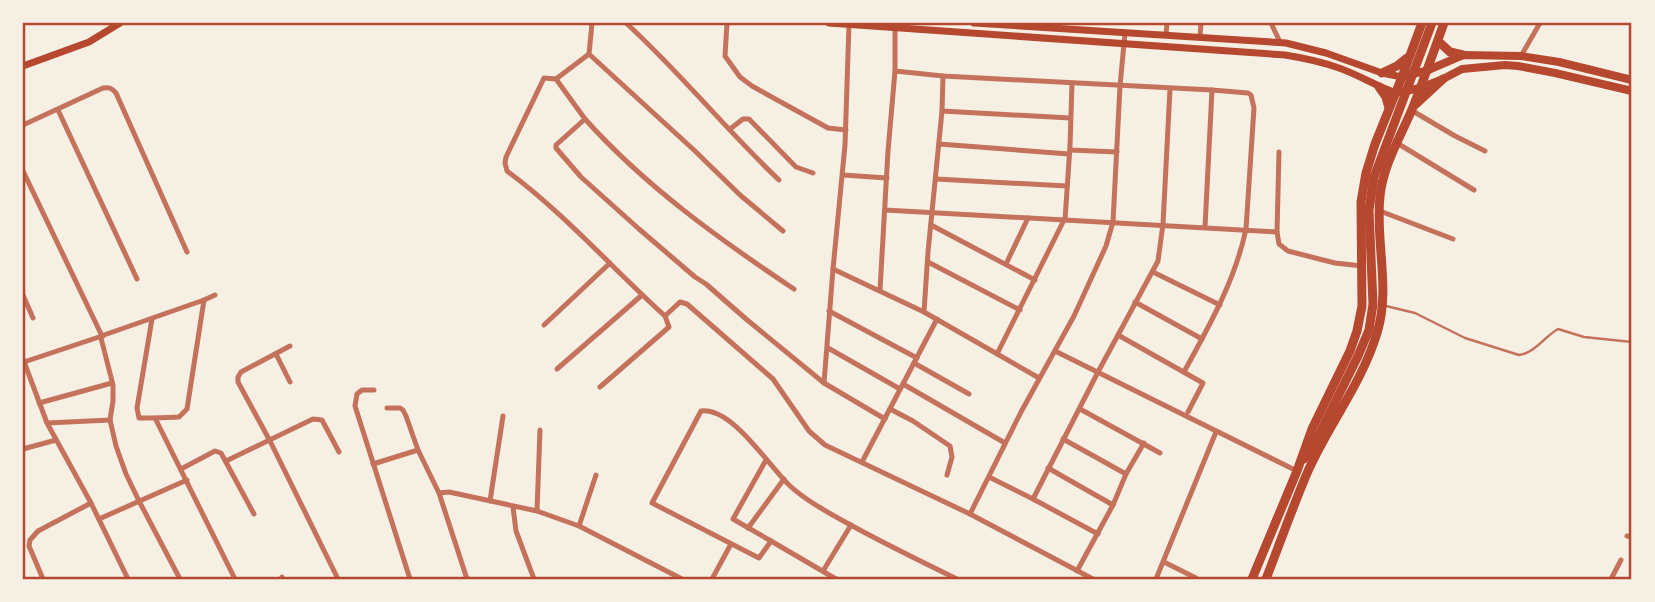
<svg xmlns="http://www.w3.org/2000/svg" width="1655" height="602" font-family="'Golos Text',sans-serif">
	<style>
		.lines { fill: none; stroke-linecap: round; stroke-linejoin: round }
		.service { stroke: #c5725c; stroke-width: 2.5 }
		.minor { stroke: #c5725c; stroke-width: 5 }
		.secondary { stroke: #b5482f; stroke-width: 7 }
		.primary { stroke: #b5482f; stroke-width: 8 }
		.trunk { stroke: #b5482f; stroke-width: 9 }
		.neatline { fill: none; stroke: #b5482f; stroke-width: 2.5 }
	</style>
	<rect width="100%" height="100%" fill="#f6efe4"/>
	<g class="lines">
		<path class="service" d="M 1386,306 L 1415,313 L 1465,338 L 1519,355 C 1535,353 1544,337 1558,329 L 1584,337 L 1632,342"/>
		<g class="minor">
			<polyline points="592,23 589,54 695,151 740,195 783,231"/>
			<path d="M 626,23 C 680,72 726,130 779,180"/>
			<polyline points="727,23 725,56 740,77 752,86 828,128 846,130"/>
			<polyline points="1271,23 1280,42"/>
			<polyline points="1166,35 1167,23"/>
			<polyline points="1200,37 1201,23"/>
			<polyline points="1521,56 1540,23"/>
			<path d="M 895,71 L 943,76 L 1212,90 L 1248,93 L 1251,95 L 1254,108 L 1246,229 C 1235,281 1209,326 1184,372"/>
			<polyline points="556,79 589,54"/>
			<polyline points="58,110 137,279"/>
			<polyline points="1411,110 1455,136 1485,151"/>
			<polyline points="942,111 1070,118"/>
			<path d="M 585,119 C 645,186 719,239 794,289"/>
			<path d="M 23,125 L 103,88 C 109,87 112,88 116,93 L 187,252"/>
			<polyline points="730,129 743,119 749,119 796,167 813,173"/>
			<polyline points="1397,143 1474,190"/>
			<polyline points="939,144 1069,154"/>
			<polyline points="1070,150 1117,152"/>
			<polyline points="23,171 102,336 24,362"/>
			<polyline points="843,175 887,178"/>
			<polyline points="936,179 1067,186"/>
			<polyline points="885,210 1277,232 1279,244 1288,251 1335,263 1362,266"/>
			<polyline points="1380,211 1453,239"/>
			<polyline points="1065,220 1070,146 1072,83"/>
			<polyline points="931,225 1035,280"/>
			<polyline points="1205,227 1212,90"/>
			<polyline points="1277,232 1279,152"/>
			<polyline points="928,262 1020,310"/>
			<polyline points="1006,264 1028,218"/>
			<polyline points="833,269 924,312 1039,378"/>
			<polyline points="1153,272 1220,305"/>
			<polyline points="880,290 888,151 895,71 895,23"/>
			<polyline points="23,295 33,318"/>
			<polyline points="204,300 215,295"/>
			<polyline points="1135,302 1202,339"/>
			<polyline points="829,311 917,358"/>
			<polyline points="924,312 928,252 942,111 943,76"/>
			<polyline points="665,316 680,302 687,304 773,379 809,431 825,445 970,514 1093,579"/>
			<polyline points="152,319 137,408 139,418 155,418 235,579"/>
			<polyline points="544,325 610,263"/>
			<polyline points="1118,335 1203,383 1188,412"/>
			<polyline points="290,346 241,372 238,377 238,382 270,441 338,579"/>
			<polyline points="828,348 900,389"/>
			<polyline points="1055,351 1297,471"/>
			<polyline points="276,354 290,382"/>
			<polyline points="997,354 1064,220"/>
			<polyline points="23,359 47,423 91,503 128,579"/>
			<polyline points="914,363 969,394"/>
			<polyline points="557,369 642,295"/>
			<polyline points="824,383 833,269 845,145 849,24"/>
			<polyline points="903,384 1005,443"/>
			<path d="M 600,387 L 669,327 L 665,316 C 612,268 565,214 507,171 L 505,163 L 506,157 L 544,78 L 556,79 L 585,119 L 556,145 L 556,148 L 581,177 L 639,229 L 695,277 L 706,284 L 746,319 L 824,383 L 885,419"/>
			<polyline points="374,390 362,390 357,394 355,406 410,579"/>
			<polyline points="39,403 112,383"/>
			<polyline points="387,408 400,408 403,410 406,416 418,450 439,493 467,579"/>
			<polyline points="890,409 913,421 950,446 952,457 947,475"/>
			<polyline points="1080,409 1160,453"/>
			<polyline points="155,418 179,417 187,409 204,300 104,335 101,338 113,385 113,401 110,420 116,446 126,474 139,501 180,579"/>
			<polyline points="47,423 110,420"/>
			<polyline points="1063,439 1126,474"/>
			<polyline points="23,449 56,440"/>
			<path d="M 766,460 L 733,519 L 771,541 L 759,558 L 652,503 L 701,411 C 732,407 768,465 789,485 C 805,500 827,512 847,523 C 883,543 920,561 957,579"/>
			<polyline points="226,461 313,419 322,420 339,452"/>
			<polyline points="862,462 937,319"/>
			<polyline points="373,464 418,450"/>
			<polyline points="1048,468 1113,505"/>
			<polyline points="181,469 215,451 221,453 254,514"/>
			<polyline points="989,477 1033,499 1098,534"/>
			<polyline points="439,493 449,492 537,511 579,526 682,579"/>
			<polyline points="1033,499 1098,372 1158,261 1163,224 1170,89"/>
			<polyline points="490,501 503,416"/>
			<polyline points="513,507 516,531 534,579"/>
			<polyline points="537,511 540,430"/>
			<polyline points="970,514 1021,412 1074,316 1106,246 1113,222 1120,86 1125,33"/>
			<polyline points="99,519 187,480"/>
			<polyline points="579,526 596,475"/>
			<polyline points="748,528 784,479"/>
			<polyline points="1627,536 1632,537"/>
			<polyline points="771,541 836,579"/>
			<polyline points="1164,562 1196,578"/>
			<polyline points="823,571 851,525"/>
			<polyline points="1077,571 1113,505 1126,474 1144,443"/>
			<polyline points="282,577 283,579"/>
			<polyline points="43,579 29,546 30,540 38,531 91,503"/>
			<polyline points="712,579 731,544"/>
			<polyline points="1156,579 1216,432"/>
			<polyline points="1611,579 1621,560"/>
		</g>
		<g class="secondary">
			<path d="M 829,23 L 1285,55 C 1304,58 1322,62 1339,68 C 1359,75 1376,86 1396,93"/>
			<polyline points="974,23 1286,43 1326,53 1382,73 1402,77"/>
			<polyline points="23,66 89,42 120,23"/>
		</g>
		<g class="primary">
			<polyline points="1407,75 1426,71 1463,55 1521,56 1559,62 1632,80"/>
			<polyline points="1401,92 1420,88 1443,79 1462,69 1505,65 1518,66 1555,73 1632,91"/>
		</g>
		<g class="trunk">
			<polyline points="1438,41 1450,52 1463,55"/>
			<polyline points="1382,73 1397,66 1407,58"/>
			<polyline points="1379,87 1386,97 1389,108"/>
			<polyline points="1416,104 1443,79"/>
			<polyline points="1304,459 1314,445 1358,356 1369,330 1373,304 1369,210 1374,177 1432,23"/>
			<polyline points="1252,579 1297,471 1312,429 1350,351 1357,331 1362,306 1361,202 1366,173 1375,144 1402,77 1422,23"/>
			<path d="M 1266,579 C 1280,543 1293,506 1308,471 C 1329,424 1362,383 1377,333 C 1391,288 1375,242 1380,196 C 1383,165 1401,136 1413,107 C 1424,79 1434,51 1444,23"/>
		</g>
	</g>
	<rect width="1655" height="602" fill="none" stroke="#f6efe4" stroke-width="49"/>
	<rect x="24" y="24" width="1606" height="554" class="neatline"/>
</svg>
